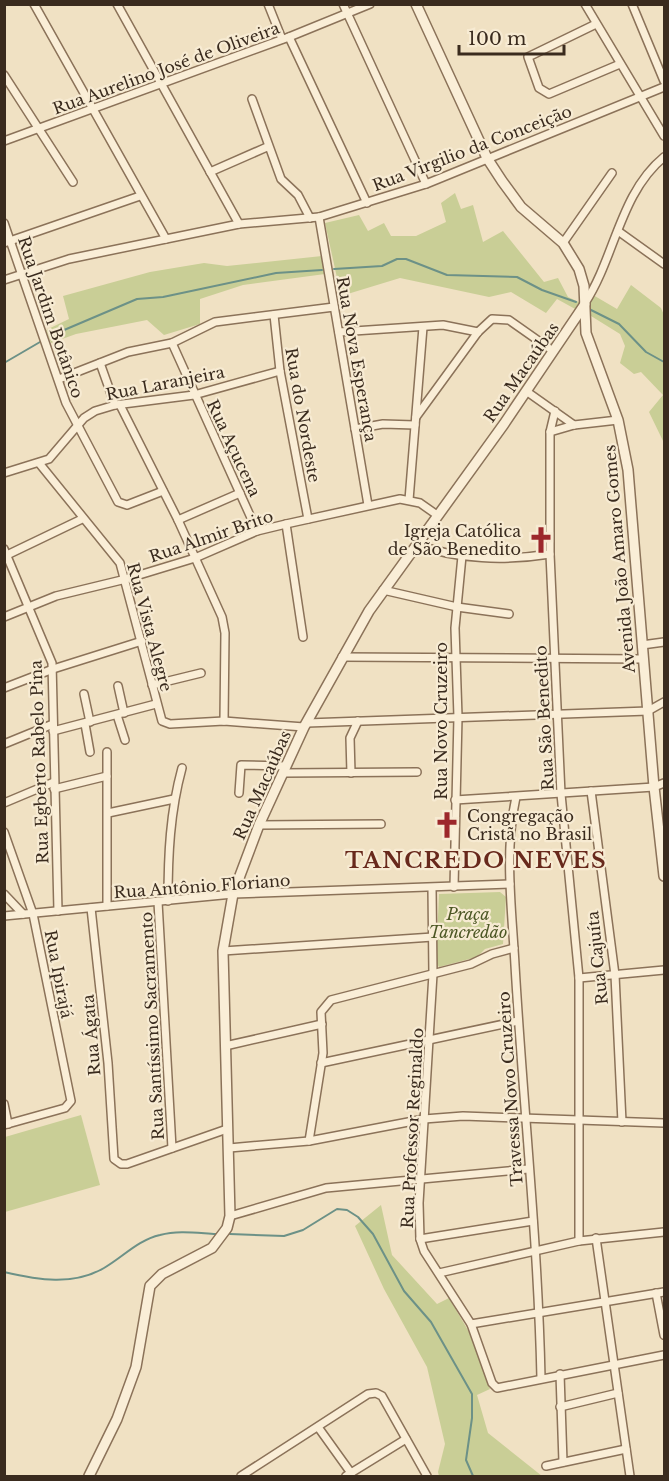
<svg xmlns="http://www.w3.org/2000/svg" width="669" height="1481" font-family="'Libre Baskerville',serif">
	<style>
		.green { fill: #c9ce96 }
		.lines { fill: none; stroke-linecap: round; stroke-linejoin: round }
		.stream { stroke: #6c9187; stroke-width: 2 }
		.minor-casing { stroke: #8b7259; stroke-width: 10 }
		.tertiary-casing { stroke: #8b7259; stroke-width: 12 }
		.minor { stroke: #faeed7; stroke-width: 7 }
		.tertiary { stroke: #faeed7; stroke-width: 9 }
		.labels { text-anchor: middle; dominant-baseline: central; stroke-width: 4.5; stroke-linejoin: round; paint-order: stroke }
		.street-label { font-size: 16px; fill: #3a2b1e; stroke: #f7ebd3 }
		.poi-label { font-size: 16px; fill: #3a2b1e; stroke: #f7ebd3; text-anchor: end }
		.park-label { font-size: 16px; font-style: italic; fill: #4c5724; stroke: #f7ebd3 }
		.district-label { font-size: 22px; font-weight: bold; letter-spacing: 1.5px; fill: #68291c; stroke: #f7ebd3 }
	</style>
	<rect width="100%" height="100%" fill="#f0e1c3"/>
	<g class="green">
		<polygon points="455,193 461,209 473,205 483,242 503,231 544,282 558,278 568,297 581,303 577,310 557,299 546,313 511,292 489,297 400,278 341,296 325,223 359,215 368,231 384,223 391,236 416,236 446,222 441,203"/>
		<polygon points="322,256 325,274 243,285 200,299 200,324 164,335 147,320 76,334 51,343 46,330 69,319 63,296 150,272 204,263 227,266"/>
		<polygon points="631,285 661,308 664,315 664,443 649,412 663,395 641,372 634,374 620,363 625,346 620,334 591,316 588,306 593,295 617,309"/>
		<polygon points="500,892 506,897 503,944 485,949 477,957 439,967 436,962 439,894"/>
		<polygon points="81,1115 100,1185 5,1212 5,1137"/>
		<polygon points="381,1205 392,1255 437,1304 449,1298 469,1332 490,1389 477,1395 488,1433 542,1476 439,1476 438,1472 445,1444 427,1367 384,1289 355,1226"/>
	</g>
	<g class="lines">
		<g class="stream">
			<polyline points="334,269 382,266 397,259 406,259 447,275 517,277 542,290 576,302"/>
			<polyline points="587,308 619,324 646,352 664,362"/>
			<polyline points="50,336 137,299 163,297 276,273 322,270"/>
			<polyline points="4,363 40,342"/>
			<polyline points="230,1234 284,1236 303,1230 337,1209 347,1210 358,1217 373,1234 404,1291 431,1322 472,1394 472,1418 466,1460 473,1476"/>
			<path d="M 4,1272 C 38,1280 73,1286 104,1268 C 123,1257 138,1240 160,1235 C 178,1230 197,1233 216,1234"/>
		</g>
		<defs>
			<g id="minor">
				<polyline points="34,4 166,239"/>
				<polyline points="117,4 239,224"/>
				<polyline points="268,4 282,39"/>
				<polyline points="343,4 426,184"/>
				<polyline points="585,4 664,136"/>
				<polyline points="632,4 664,81"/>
				<polyline points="596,24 528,57 539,88 549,94 620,64"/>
				<polyline points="289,37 367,203"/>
				<polyline points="4,75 73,182"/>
				<polyline points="252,99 281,179 298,195 310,218"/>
				<polyline points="4,141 289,37 370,4"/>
				<polyline points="210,172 267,147"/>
				<polyline points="319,217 368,505"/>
				<polyline points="4,223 66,403 118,502 127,505 163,491"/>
				<polyline points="618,231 664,264"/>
				<polyline points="4,243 140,196"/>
				<polyline points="563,243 612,173"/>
				<polyline points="4,280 69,259 239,224 319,217 426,184 664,87"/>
				<path d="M 585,303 C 615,257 620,193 664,157"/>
				<polyline points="274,315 280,371 308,519"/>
				<polyline points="339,332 443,325 478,332"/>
				<polyline points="172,343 257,531"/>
				<polyline points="100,363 115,405"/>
				<polyline points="59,379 128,352 172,343 215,322 334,307"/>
				<polyline points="526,391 574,425"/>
				<polyline points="120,405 178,520 222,617 225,633 224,721"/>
				<polyline points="555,411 550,432 550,554 561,794 579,978 579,1241"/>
				<polyline points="416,417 478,332 492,319 509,320 553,351"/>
				<polyline points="355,429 383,424 415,425"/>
				<polyline points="550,432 574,425 618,420"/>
				<polyline points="39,463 120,563 162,721 170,724 224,721 304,727"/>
				<polyline points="4,473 49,459 84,418 95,411 115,405 194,395 280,371"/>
				<polyline points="409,500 423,327"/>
				<polyline points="178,520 240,493"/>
				<polyline points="286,524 303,637"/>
				<path d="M 416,544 C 457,560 506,561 550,554"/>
				<polyline points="4,549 52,663 58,911"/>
				<polyline points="7,555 82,519"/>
				<polyline points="383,590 457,607 509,614"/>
				<polyline points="4,617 56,596 126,579 195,558 257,531 286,524 400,499 420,503 437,515"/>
				<polyline points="642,645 664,642"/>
				<polyline points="342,657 643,659"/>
				<polyline points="152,685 201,673"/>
				<polyline points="118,686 124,713"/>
				<polyline points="4,688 53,669 142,641"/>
				<polyline points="84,694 90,722"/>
				<polyline points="117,715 125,740"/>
				<polyline points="307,723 648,711 664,702"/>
				<polyline points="85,724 90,752"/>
				<polyline points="53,731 156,704"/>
				<polyline points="4,744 53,724"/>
				<polyline points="107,752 107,906"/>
				<polyline points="283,773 417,772"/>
				<polyline points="351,773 350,738 358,721"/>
				<polyline points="54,789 107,776"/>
				<polyline points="591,791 615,975 622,1122"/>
				<polyline points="239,793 241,765 286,766"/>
				<path d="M 516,797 C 504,852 512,910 515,965 C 523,1103 538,1240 541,1378"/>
				<polyline points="455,800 654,787 664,783"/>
				<polyline points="4,803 54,782"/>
				<polyline points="108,813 174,799"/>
				<polyline points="259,825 381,824"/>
				<polyline points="4,832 33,914 71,1101 65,1108 4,1125"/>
				<polyline points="454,887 458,717 455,628 462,556"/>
				<polyline points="432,888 433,974 419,1203 420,1239 424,1251 471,1324 492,1383 497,1388 664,1355"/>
				<polyline points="4,894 23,914"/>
				<path d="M 168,901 C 168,855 170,812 182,768"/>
				<polyline points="158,902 172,1148"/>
				<polyline points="91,908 108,1063 114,1159 121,1164 127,1164 227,1129"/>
				<polyline points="4,916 233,894 510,884"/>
				<polyline points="223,951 433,937"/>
				<polyline points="579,978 664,970"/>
				<polyline points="225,1046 322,1024"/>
				<polyline points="321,1063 518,1021"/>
				<polyline points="4,1104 8,1124"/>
				<polyline points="309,1141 323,1053 321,1012 331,1000 471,964 492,954 514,948"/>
				<polyline points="229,1148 309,1141 424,1119 463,1116 664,1123"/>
				<polyline points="230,1216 326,1188 528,1169"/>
				<polyline points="596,1238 630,1476"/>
				<polyline points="420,1239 533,1221"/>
				<polyline points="439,1273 579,1241 664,1232"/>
				<polyline points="656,1293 664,1335"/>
				<polyline points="471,1324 664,1292"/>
				<polyline points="560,1374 563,1462"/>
				<polyline points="560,1407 618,1393"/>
				<polyline points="318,1427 351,1473"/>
				<polyline points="546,1466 626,1449"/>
				<polyline points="241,1476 368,1394 376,1393 382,1396 427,1476"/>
				<polyline points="346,1476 406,1439"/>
			</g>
			<g id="tertiary">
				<polyline points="416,4 487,158 502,181 521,207 563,243 579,269 584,286 586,333 618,420 628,470 654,787 664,876"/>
				<polyline points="89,1476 117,1419 136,1367 150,1286 162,1274 212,1248 227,1228 230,1216 223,951 233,894 259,825 304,727 369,611 504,424 585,304"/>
			</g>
		</defs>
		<use href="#minor" class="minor-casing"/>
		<use href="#tertiary" class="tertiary-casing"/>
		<use href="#minor" class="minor"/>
		<use href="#tertiary" class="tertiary"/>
	</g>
	<defs>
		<symbol id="church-bare" viewBox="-9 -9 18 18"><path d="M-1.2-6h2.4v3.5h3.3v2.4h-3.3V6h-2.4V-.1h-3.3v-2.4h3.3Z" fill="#9c272b" stroke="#f7ebd3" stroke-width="2.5" paint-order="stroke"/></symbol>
	</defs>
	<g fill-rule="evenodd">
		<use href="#church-bare" x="522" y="521" width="38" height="38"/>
		<use href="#church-bare" x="428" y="806" width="38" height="38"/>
	</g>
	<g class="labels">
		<g class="street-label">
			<text transform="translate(166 68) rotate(-20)">Rua Aurelino José de Oliveira</text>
			<text transform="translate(472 148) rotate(-21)">Rua Virgilio da Conceição</text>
			<text transform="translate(51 317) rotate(71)">Rua Jardim Botânico</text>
			<text transform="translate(357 359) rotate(80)">Rua Nova Esperança</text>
			<text transform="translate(521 372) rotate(-55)">Rua Macaúbas</text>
			<text transform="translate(165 383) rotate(-11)">Rua Laranjeira</text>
			<text transform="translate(303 415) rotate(80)">Rua do Nordeste</text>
			<text transform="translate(234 448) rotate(65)">Rua Açucena</text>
			<text transform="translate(211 536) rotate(-19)">Rua Almir Brito</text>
			<text transform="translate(619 559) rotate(-95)">Avenida João Amaro Gomes</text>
			<text transform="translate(150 627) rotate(75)">Rua Vista Alegre</text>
			<text transform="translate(544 718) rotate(-93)">Rua São Benedito</text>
			<text transform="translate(441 721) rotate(-90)">Rua Novo Cruzeiro</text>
			<text transform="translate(39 762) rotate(-92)">Rua Egberto Rabelo Pina</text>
			<text transform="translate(262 785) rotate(-66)">Rua Macaúbas</text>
			<text transform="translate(202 886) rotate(-4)">Rua Antônio Floriano</text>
			<text transform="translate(597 958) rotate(-96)">Rua Cajuíta</text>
			<text transform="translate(59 974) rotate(79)">Rua Ipirajá</text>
			<text transform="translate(152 1026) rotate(-93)">Rua Santíssimo Sacramento</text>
			<text transform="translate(91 1035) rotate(-95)">Rua Ágata</text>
			<text transform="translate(510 1089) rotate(-94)">Travessa Novo Cruzeiro</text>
			<text transform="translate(412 1128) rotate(-87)">Rua Professor Reginaldo</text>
		</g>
		<g class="poi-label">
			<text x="521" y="531">Igreja Católica<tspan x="521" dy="18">de São Benedito</tspan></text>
			<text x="467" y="816" text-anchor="start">Congregação<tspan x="467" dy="18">Cristã no Brasil</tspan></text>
		</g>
		<g class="park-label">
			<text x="468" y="914">Praça<tspan x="468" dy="18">Tancredão</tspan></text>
		</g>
		<g class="district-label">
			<text x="476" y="860">TANCREDO NEVES</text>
		</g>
	</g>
	<rect width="669" height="1481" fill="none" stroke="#3a2b1e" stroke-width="12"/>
	<path d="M459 45v9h105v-9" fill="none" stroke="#3a2b1e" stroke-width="3"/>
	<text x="468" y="45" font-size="18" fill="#3a2b1e" stroke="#f7ebd3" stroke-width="4.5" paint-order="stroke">100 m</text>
</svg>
